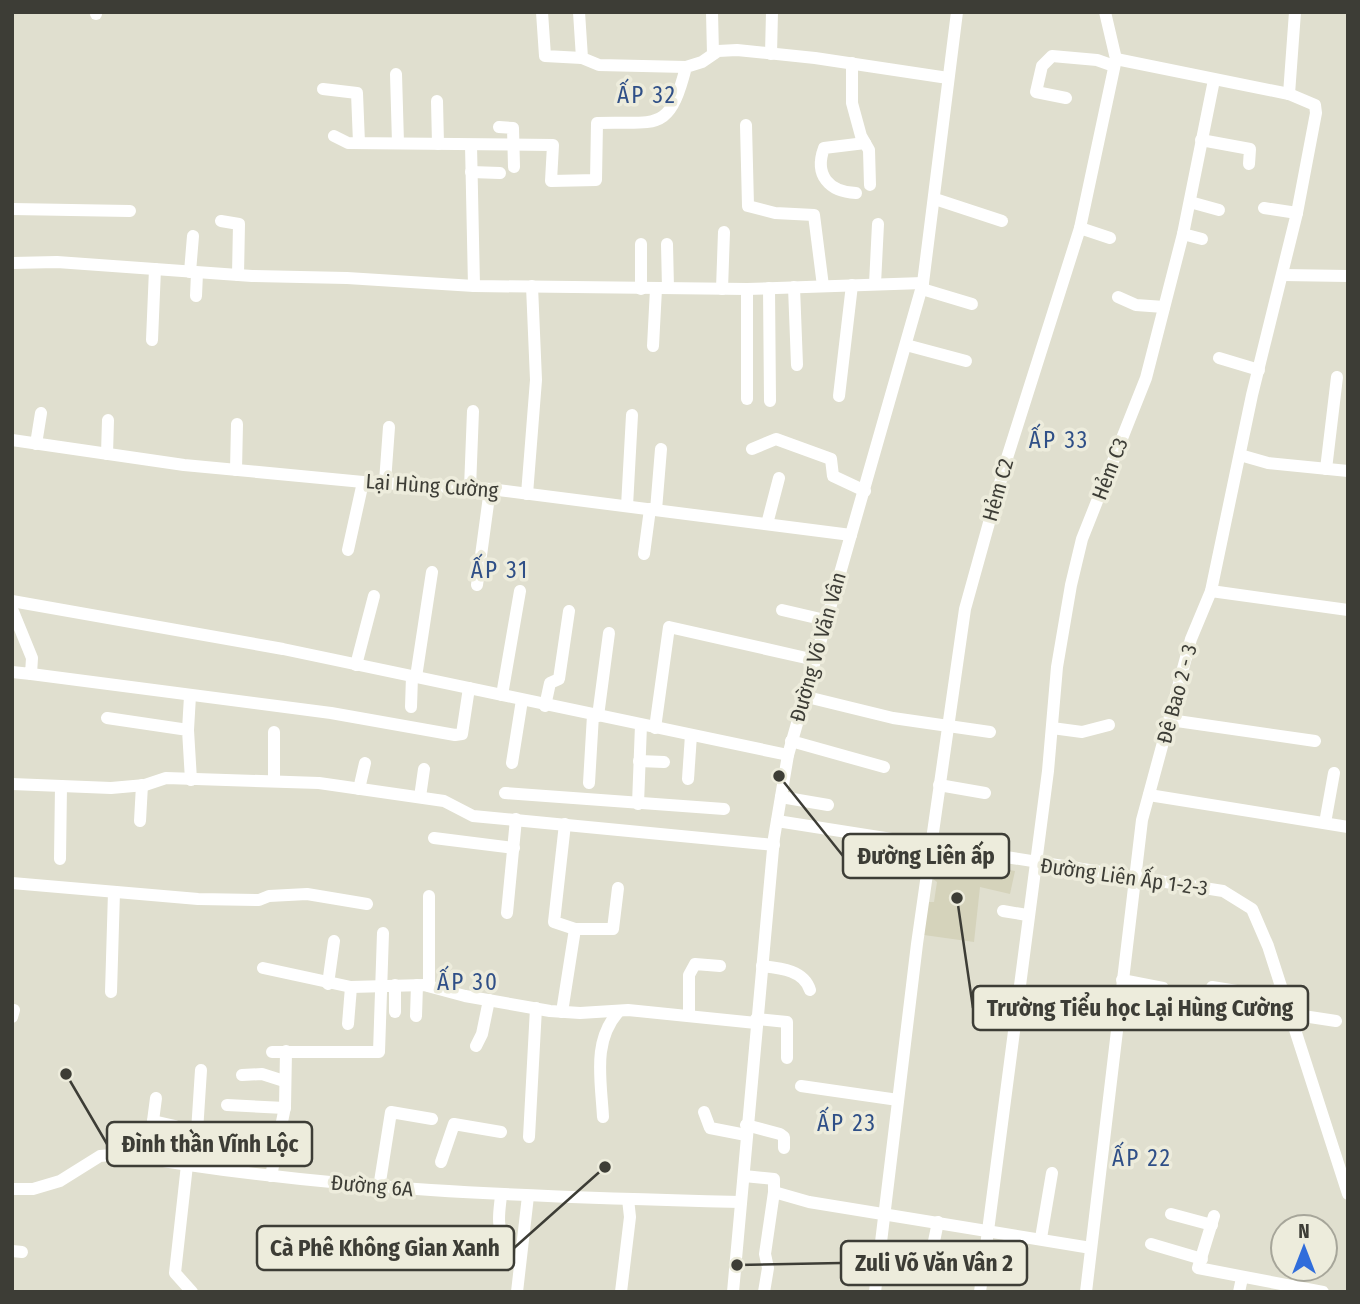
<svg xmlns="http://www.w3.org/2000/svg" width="1360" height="1304" font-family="'Fira Sans Condensed',sans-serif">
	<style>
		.built { fill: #d5d3bb }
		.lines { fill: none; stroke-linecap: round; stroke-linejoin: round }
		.minor { stroke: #fff; stroke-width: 12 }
		.labels { text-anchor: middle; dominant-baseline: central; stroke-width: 7; stroke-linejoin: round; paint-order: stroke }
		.street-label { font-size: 21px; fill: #3d3d36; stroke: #edecdc }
		.neighbourhood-label { font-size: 23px; letter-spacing: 2px; fill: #2f4f87; stroke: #edecdc }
		.leader { fill: none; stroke: #3d3d36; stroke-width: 2.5 }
		.callout-dot { fill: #3d3d36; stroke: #edecdc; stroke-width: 2.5 }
		.callout { fill: #edecdc; stroke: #3d3d36; stroke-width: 2.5 }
		.callout-label { font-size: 23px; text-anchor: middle; font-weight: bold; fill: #3d3d36 }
	</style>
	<rect width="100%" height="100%" fill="#e0dfcf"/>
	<polygon class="built" points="936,857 1015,871 1010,894 980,887 974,942 924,935 928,902 934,902 937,882 932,878"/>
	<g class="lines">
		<g class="minor">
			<polyline points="96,12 96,14"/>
			<polyline points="542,12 545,56 582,58"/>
			<polyline points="579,12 582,58 599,65 686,67"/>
			<polyline points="712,12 713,54"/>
			<polyline points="771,54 772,12"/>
			<polyline points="852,63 852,103 861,136 869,150 870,185"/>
			<polyline points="396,74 398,143"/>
			<polyline points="323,89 357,93 359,143"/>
			<polyline points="1289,94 1295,12"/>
			<polyline points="1066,98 1036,92 1042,66 1052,56 1097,60 1114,66"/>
			<polyline points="437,101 438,144"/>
			<polyline points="746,125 748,206 775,213 814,215 823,286"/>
			<polyline points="499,127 513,128 514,167"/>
			<path d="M 334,136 L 348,143 L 553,145 L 551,181 L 596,180 L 597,123 C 657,121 669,134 686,67 L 702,62 L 718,51 L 737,50 L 815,58 L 948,78"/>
			<polyline points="1201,140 1250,149 1249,164"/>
			<polyline points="471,145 474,286"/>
			<polyline points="471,172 500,173"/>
			<path d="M 856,193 C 829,192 814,175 824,148 L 865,143"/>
			<polyline points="935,199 1002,221"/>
			<polyline points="1190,202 1219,210"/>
			<polyline points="1264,208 1297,213"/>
			<polyline points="12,209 130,211"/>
			<polyline points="221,221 239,224 238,275"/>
			<polyline points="1080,228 1110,238"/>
			<polyline points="1183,234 1202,239"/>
			<polyline points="641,244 641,289"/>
			<polyline points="667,244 668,288"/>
			<polyline points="12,263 57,262 252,276 347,278 474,286 747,289 923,283"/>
			<polyline points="190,272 193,236"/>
			<polyline points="1283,275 1348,276"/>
			<polyline points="875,284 878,224"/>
			<polyline points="794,287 797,365"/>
			<polyline points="769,288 770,401"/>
			<polyline points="722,289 724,232"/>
			<polyline points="747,289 747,399"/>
			<polyline points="922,289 972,304"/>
			<polyline points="196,296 197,273"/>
			<polyline points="1118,297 1136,305 1164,307"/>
			<polyline points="152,340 155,269"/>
			<polyline points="906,345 966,361"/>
			<polyline points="653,346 656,289"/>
			<polyline points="1219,358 1259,370"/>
			<polyline points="839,396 852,285"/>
			<polyline points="12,440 184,465 363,482 490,489 851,535"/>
			<polyline points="36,444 41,413"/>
			<polyline points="752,449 776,439 831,459 833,476 865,491"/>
			<polyline points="107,454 108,420"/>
			<polyline points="1240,455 1268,463 1348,471"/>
			<polyline points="1326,469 1337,377"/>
			<polyline points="236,470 237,424"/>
			<polyline points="385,482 389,427"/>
			<polyline points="470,488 473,411"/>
			<polyline points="527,494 536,380 532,286"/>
			<polyline points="627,506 632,415"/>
			<polyline points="656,510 661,449"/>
			<polyline points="767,524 779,478"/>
			<polyline points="348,550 363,482"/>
			<polyline points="644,554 650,509"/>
			<polyline points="477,585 490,489"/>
			<polyline points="1211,591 1348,610"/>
			<polyline points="12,601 283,649 788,755"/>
			<polyline points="12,609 32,658 31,674 12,672"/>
			<polyline points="782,610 825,620"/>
			<polyline points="356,665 374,596"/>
			<polyline points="31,674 331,713 455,735 462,734 469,688"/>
			<polyline points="416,677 432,572"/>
			<polyline points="502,695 520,591"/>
			<polyline points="803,696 893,718 990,732"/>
			<polyline points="545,706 550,683 559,679 569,611"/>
			<polyline points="411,707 412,676"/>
			<polyline points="598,716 609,633"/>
			<polyline points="107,718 188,730 191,780"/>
			<polyline points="1170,720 1315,741"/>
			<polyline points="655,728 669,627 815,660"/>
			<polyline points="1052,728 1082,732 1109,725"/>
			<polyline points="188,730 190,696"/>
			<polyline points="791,741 884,767"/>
			<polyline points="639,761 664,762"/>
			<polyline points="512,763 522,700"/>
			<polyline points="274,779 274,732"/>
			<polyline points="688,779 691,735"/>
			<polyline points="589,783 593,715"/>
			<polyline points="12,784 111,788 145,785 166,778 319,783 444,801 473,816 774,845"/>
			<polyline points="939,785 985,793"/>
			<polyline points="359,789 365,763"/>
			<polyline points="505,793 724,809"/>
			<polyline points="1149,795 1348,827"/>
			<polyline points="420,797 424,769"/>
			<polyline points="781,797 828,805"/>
			<polyline points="638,804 641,725"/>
			<polyline points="140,821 142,785"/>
			<polyline points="777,821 1223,891 1252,909 1268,946 1348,1194"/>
			<polyline points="1325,823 1334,773"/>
			<polyline points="565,824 554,922 575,929 613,929 618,888"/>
			<polyline points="434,838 514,848"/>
			<polyline points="60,859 61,786"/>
			<polyline points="12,883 198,899 259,900 269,896 307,894 367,904"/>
			<polyline points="1003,911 1027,915"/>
			<polyline points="507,913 516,819"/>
			<path d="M 762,966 C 780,968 804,970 810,990"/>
			<polyline points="263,968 351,987 424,985 465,996 550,1011 580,1013 628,1010 756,1023"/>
			<polyline points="1122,980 1163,988"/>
			<polyline points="328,984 334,941"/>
			<polyline points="395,985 395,1012"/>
			<polyline points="429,986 429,896"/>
			<polyline points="1212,987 1249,993 1282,990"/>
			<polyline points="111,992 114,892"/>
			<polyline points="1073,1005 1119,1009 1165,1018"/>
			<polyline points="562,1012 575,929"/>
			<polyline points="1290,1014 1336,1021"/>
			<polyline points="416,1016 417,985"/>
			<polyline points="689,1016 689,975 695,964 720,966"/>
			<polyline points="12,1017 14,1010"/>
			<polyline points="756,1019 787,1022 787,1058"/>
			<polyline points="348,1024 351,987"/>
			<polyline points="476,1046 482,1034 489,1000"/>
			<polyline points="272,1052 379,1052 383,933"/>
			<polyline points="242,1075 262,1074 284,1081"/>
			<polyline points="801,1086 898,1100"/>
			<polyline points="227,1105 285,1108"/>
			<polyline points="704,1112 710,1128 746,1135"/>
			<path d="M 603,1117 C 601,1079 592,1041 619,1011"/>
			<polyline points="746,1125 780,1134 784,1137 784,1148"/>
			<polyline points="529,1137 536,1008"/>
			<path d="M 150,1144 C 163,1142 171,1140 175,1126 L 153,1121"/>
			<polyline points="148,1159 156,1098"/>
			<polyline points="441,1162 454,1124 501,1132"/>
			<polyline points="183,1164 188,1153 196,1147 201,1070"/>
			<polyline points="187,1165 175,1273 192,1292"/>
			<polyline points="271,1176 285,1107 286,1051"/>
			<polyline points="744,1176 774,1179 774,1192 809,1202 1091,1248"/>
			<polyline points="379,1188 391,1112 432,1119"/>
			<path d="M 12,1189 L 33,1189 L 60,1181 L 100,1156 L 122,1154 C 327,1191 534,1197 741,1202"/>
			<path d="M 501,1195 C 500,1209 495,1228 506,1240"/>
			<polyline points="1171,1214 1212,1225"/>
			<polyline points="1214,1216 1198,1268 1323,1292"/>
			<polyline points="1041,1238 1052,1173"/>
			<polyline points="1151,1244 1202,1259"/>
			<polyline points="12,1251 22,1252"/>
			<polyline points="932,1251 938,1222"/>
			<polyline points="517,1292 528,1196"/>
			<polyline points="621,1292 630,1217 628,1199"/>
			<polyline points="733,1292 774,838 788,755 923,283 957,12"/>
			<polyline points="764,1292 768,1268 765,1254 774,1192"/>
			<polyline points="875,1292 917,944 965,609 1007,458 1080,228 1116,59 1105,12"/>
			<polyline points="980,1292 1048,771 1057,667 1071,585 1082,539 1146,378 1183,234 1214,80"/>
			<polyline points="1086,1292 1142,820 1191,639 1211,591 1252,395 1297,213 1316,113 1315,105 1289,94 1116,59"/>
			<polyline points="1239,1292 1242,1278"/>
		</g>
	</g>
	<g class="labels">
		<g class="street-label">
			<text transform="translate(1110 469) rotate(-69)">Hẻm C3</text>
			<text transform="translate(432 486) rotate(4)">Lại Hùng Cường</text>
			<text transform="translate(998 490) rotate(-74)">Hẻm C2</text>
			<text transform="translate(818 647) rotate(-74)">Đường Võ Văn Vân</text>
			<text transform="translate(1177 694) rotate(-75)">Đê Bao 2 - 3</text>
			<text transform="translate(1124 877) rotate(8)">Đường Liên Ấp 1-2-3</text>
			<text transform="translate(372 1186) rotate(5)">Đường 6A</text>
		</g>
		<g class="neighbourhood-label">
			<text x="647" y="95">ẤP 32</text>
			<text x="1059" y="440">ẤP 33</text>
			<text x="500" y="570">ẤP 31</text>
			<text x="468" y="982">ẤP 30</text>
			<text x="847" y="1123">ẤP 23</text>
			<text x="1142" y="1158">ẤP 22</text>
		</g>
	</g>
	<path class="leader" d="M779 776L843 856M957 898L973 1008M66 1074L107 1144M605 1167L514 1248M737 1265L841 1263"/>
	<g class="callout-dot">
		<circle cx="779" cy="776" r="7"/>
		<circle cx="957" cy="898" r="7"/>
		<circle cx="66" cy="1074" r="7"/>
		<circle cx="605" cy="1167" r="7"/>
		<circle cx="737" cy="1265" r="7"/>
	</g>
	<g class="callout">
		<rect x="843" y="834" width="166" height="44" rx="7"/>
		<rect x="973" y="986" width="335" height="44" rx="7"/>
		<rect x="107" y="1122" width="205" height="44" rx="7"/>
		<rect x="257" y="1226" width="257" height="44" rx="7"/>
		<rect x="841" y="1241" width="186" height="44" rx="7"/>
	</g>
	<g class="callout-label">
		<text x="926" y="864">Đường Liên ấp</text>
		<text x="1140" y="1016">Trường Tiểu học Lại Hùng Cường</text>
		<text x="210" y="1152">Đình thần Vĩnh Lộc</text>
		<text x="385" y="1256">Cà Phê Không Gian Xanh</text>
		<text x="934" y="1271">Zuli Võ Văn Vân 2</text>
	</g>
	<rect width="1360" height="1304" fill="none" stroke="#3d3d36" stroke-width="28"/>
	<g transform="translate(1304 1248)"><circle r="33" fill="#edecdc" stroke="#a7a69a" stroke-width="2"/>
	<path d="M0-5L12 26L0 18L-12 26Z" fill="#306ddb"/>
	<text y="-10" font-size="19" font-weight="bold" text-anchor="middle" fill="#3d3d36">N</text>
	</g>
</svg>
